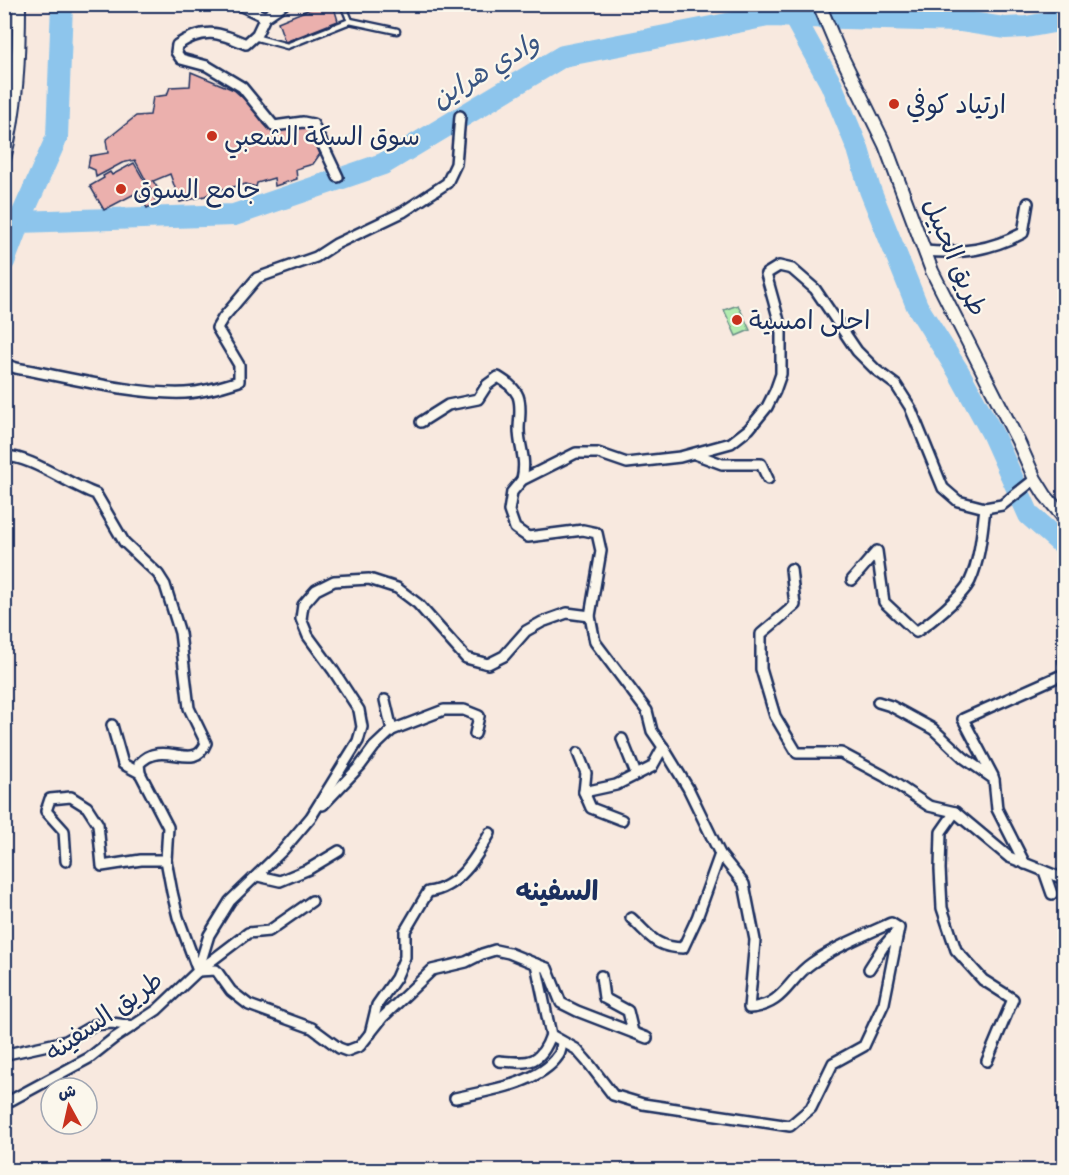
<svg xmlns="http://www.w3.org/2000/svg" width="1069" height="1175" font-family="Caveat,'Playpen Sans Arabic',sans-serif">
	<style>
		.green { fill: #b2ebaf; stroke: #668d86; stroke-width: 1.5 }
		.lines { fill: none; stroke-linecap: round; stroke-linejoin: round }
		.river { stroke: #8dc5ec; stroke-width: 22 }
		.building { fill: #ebb0ad; stroke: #1b2f5e; stroke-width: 1.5 }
		.service-casing { stroke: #1b2f5e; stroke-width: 9 }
		.minor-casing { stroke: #1b2f5e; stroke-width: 14 }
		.tertiary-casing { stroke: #1b2f5e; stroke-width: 16 }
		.service { stroke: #fbf7ec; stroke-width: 4.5 }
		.minor { stroke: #fbf7ec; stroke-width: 9 }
		.tertiary { stroke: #fbf7ec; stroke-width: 12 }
		.poi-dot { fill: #c8321e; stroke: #fbf7ec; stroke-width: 2 }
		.labels { text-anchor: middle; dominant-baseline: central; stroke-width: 4.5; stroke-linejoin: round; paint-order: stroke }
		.poi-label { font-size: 26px; fill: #1b2f5e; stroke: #fbf7ec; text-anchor: start }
		.street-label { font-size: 26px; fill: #1b2f5e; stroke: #fbf7ec }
		.water-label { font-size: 27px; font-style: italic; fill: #385482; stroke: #fbf7ec }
		.neighbourhood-label { font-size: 27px; font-weight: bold; fill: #1b2f5e; stroke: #fbf7ec }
	</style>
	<rect width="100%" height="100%" fill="#f8e9df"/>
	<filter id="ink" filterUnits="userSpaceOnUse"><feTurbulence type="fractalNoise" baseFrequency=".0167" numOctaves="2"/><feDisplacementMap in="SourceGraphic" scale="12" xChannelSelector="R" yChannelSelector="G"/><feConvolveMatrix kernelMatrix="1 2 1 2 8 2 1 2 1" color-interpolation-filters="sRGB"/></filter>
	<g filter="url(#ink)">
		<polygon class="green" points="738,305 750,330 736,336 724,310"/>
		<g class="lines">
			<g class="river">
				<polyline points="794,17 831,84 858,149 870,190 917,306 958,371 992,433 1029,515 1064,546"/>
				<polyline points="19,222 234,215 383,164 563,56 768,16 960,21 1005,28 1026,27 1064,20"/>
				<polyline points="4,262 19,222 57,137 62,4"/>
			</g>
		</g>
		<g class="building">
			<polygon points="322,4 333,4 338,21 285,42 278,22"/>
			<polygon points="4,35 11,37 9,49 4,48"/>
			<polygon points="191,72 234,90 251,105 264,124 273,132 289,127 309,127 320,154 313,164 296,169 297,179 275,186 274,178 257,183 256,187 246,184 215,191 205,196 180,202 170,174 153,181 164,198 157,201 135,160 122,163 96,177 95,170 88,167 90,156 108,153 106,140 136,116 150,115 153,97 167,95 170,87 190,86"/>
			<polygon points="134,163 157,203 147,208 138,192 104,210 90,186 104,178 103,176 110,172 112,175"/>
		</g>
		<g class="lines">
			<defs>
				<g id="service">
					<polyline points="343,4 350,21"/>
					<polyline points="254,37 287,46 350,21 397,31"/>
				</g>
				<g id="minor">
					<polyline points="237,4 265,17 284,4"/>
					<path d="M 265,17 L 257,34 L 246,44 C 218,32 204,27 177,45 L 176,52 L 181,59 L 207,66 L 242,87 L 274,126 L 303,122 L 313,124 L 338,177"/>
					<path d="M 925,251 C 962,254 990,250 1023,233 L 1028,203"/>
					<path d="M 4,364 L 16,368 C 68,377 133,395 185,393 C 204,392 221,387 239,381 L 239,365 L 217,328 L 223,318 L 257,278 L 316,257 L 336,244 L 403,212 L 447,183 L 456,164 L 460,116"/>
					<path d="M 421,422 L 448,405 L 478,399 L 487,385 L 498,377 C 506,382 514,387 518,396 C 522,407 519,419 519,429 C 519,449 527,457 522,480"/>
					<polyline points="695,454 722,464 761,464 768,479"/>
					<path d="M 4,456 C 31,456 69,485 96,494 L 124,542 L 158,574 L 165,585 L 180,633 L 189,708 L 206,743 C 194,774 163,737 139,764 L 140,773 L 168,827 L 166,860 L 172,892 L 178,917 L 198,971 L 157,1010 L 113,1039 L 89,1058 L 4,1104"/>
					<polyline points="791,569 795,605 761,634 761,669 775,716 797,753 841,753 884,776 929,806 955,812 1009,857 1064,879"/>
					<path d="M 852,580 L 877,551 L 884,602 L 916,632 C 931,622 962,597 970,581 C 980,559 982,532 985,508"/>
					<polyline points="1064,658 1064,661"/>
					<polyline points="385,700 392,730"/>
					<polyline points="878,702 891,706 933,729 964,758 994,779 997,809 1025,864"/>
					<polyline points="112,725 123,764 140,773"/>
					<polyline points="622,739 636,774"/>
					<polyline points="578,753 586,773 584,792"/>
					<polyline points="993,776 963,719 1064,674"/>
					<polyline points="323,805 360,766 374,747 392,730 444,710 464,710 479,716 475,734"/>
					<polyline points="955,812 941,832 940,869 942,908 956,950 983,980 1013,999 987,1061"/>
					<polyline points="622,820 591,808 584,792 616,785 652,767 663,747"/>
					<polyline points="66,861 64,831 46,811 50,799 71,797 87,807 98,824 102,866 141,860 166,860"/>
					<polyline points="1044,871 1052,894"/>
					<polyline points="258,876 280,881 309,869 339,851"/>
					<path d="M 631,918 C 651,936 654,947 683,948 L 697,918 L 720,854"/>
					<polyline points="536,964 547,968 561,1003 577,1011 647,1038"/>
					<polyline points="869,969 883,947 898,930"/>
					<path d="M 198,971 L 216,970 L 231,991 L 249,1005 L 312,1028 L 339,1048 L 347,1051 L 360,1046 L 383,1017 L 432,970 L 466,962 L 482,954 L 495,950 L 509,953 L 536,964 L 551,1035 L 576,1049 L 590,1065 L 613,1095 L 643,1104 L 790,1126 L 811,1108 L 833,1063 L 864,1046 L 884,1003 L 899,928 L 891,923 C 864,935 836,947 812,963 C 787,980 785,1005 749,1008 L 755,940 L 744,884 L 720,854 L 688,788 L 663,747 L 652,731 L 647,711 L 595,642 L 590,616 L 601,551 L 597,533 L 583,530 L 528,537 L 515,528 L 509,511 L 512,492 L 522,480 L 576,453 L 598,453 L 627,463 L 680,457 L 731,443 L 749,429 L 767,407 L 775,391 L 781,374 L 781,328 L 766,274 L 779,266 L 792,269 L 815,289 L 857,351 L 876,370 L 896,385 L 910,407 L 943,488 L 958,501 L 985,508 L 1002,505 L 1035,479"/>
					<polyline points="198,971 209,935 230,901 283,850 311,817 358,741 362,727 359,710 333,670 308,636 301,619 303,605 316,590 334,581 369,579 397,588 418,604 466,658 488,664 504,656 526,631 542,622 567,613 590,616"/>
					<polyline points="198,971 248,933 269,931 312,901"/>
					<polyline points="601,976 604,998 628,1011 633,1032"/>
					<path d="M 370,1034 L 377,1005 L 396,978 L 405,957 L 405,931 L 428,892 C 459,888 476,858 490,833"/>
					<polyline points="4,1051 7,1054 66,1041 94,1025 112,1023 133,1026"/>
					<path d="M 499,1061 C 528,1063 540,1066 551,1035"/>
					<path d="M 455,1098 C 486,1091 539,1084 558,1056 C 561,1053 561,1047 562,1043"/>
				</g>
				<g id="tertiary">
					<polyline points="819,4 838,49 885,145 932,271 1018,441 1035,479 1045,495 1064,518"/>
					<path d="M 4,159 C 17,110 19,55 19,4"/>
				</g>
			</defs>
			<use href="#service" class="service-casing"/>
			<use href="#minor" class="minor-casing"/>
			<use href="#tertiary" class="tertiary-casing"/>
			<use href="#service" class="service"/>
			<use href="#minor" class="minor"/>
			<use href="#tertiary" class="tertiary"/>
		</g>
	</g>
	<g class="poi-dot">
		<circle cx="894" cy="104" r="6"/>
		<circle cx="212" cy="136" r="6"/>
		<circle cx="121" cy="189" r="6"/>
		<circle cx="737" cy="320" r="6"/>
	</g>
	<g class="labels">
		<g class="poi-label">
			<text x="906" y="104">ارتياد كوفي</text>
			<text x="224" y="136">سوق السكة الشعبي</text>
			<text x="133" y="189">جامع السوق</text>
			<text x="749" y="320">احلى امسية</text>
		</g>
		<g class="street-label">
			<text transform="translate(955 257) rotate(67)">طريق الحبيل</text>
			<text transform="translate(104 1016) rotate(-35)">طريق السفينه</text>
		</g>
		<g class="water-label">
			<text transform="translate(485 70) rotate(-31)">وادي هراين</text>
		</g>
		<g class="neighbourhood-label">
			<text x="557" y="891">السفينه</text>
		</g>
	</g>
	<rect width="1069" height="1175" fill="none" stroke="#fbf7ec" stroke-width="24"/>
	<rect x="12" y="12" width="1045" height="1151" fill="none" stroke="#1b2f5e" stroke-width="2" filter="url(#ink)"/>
	<g transform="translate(69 1106) rotate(352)"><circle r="28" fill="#fbf7ec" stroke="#a1a7b3" stroke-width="1.5"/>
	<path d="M0-4.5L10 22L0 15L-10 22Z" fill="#c8321e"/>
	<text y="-9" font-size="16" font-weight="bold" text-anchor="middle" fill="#1b2f5e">ش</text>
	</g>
</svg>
